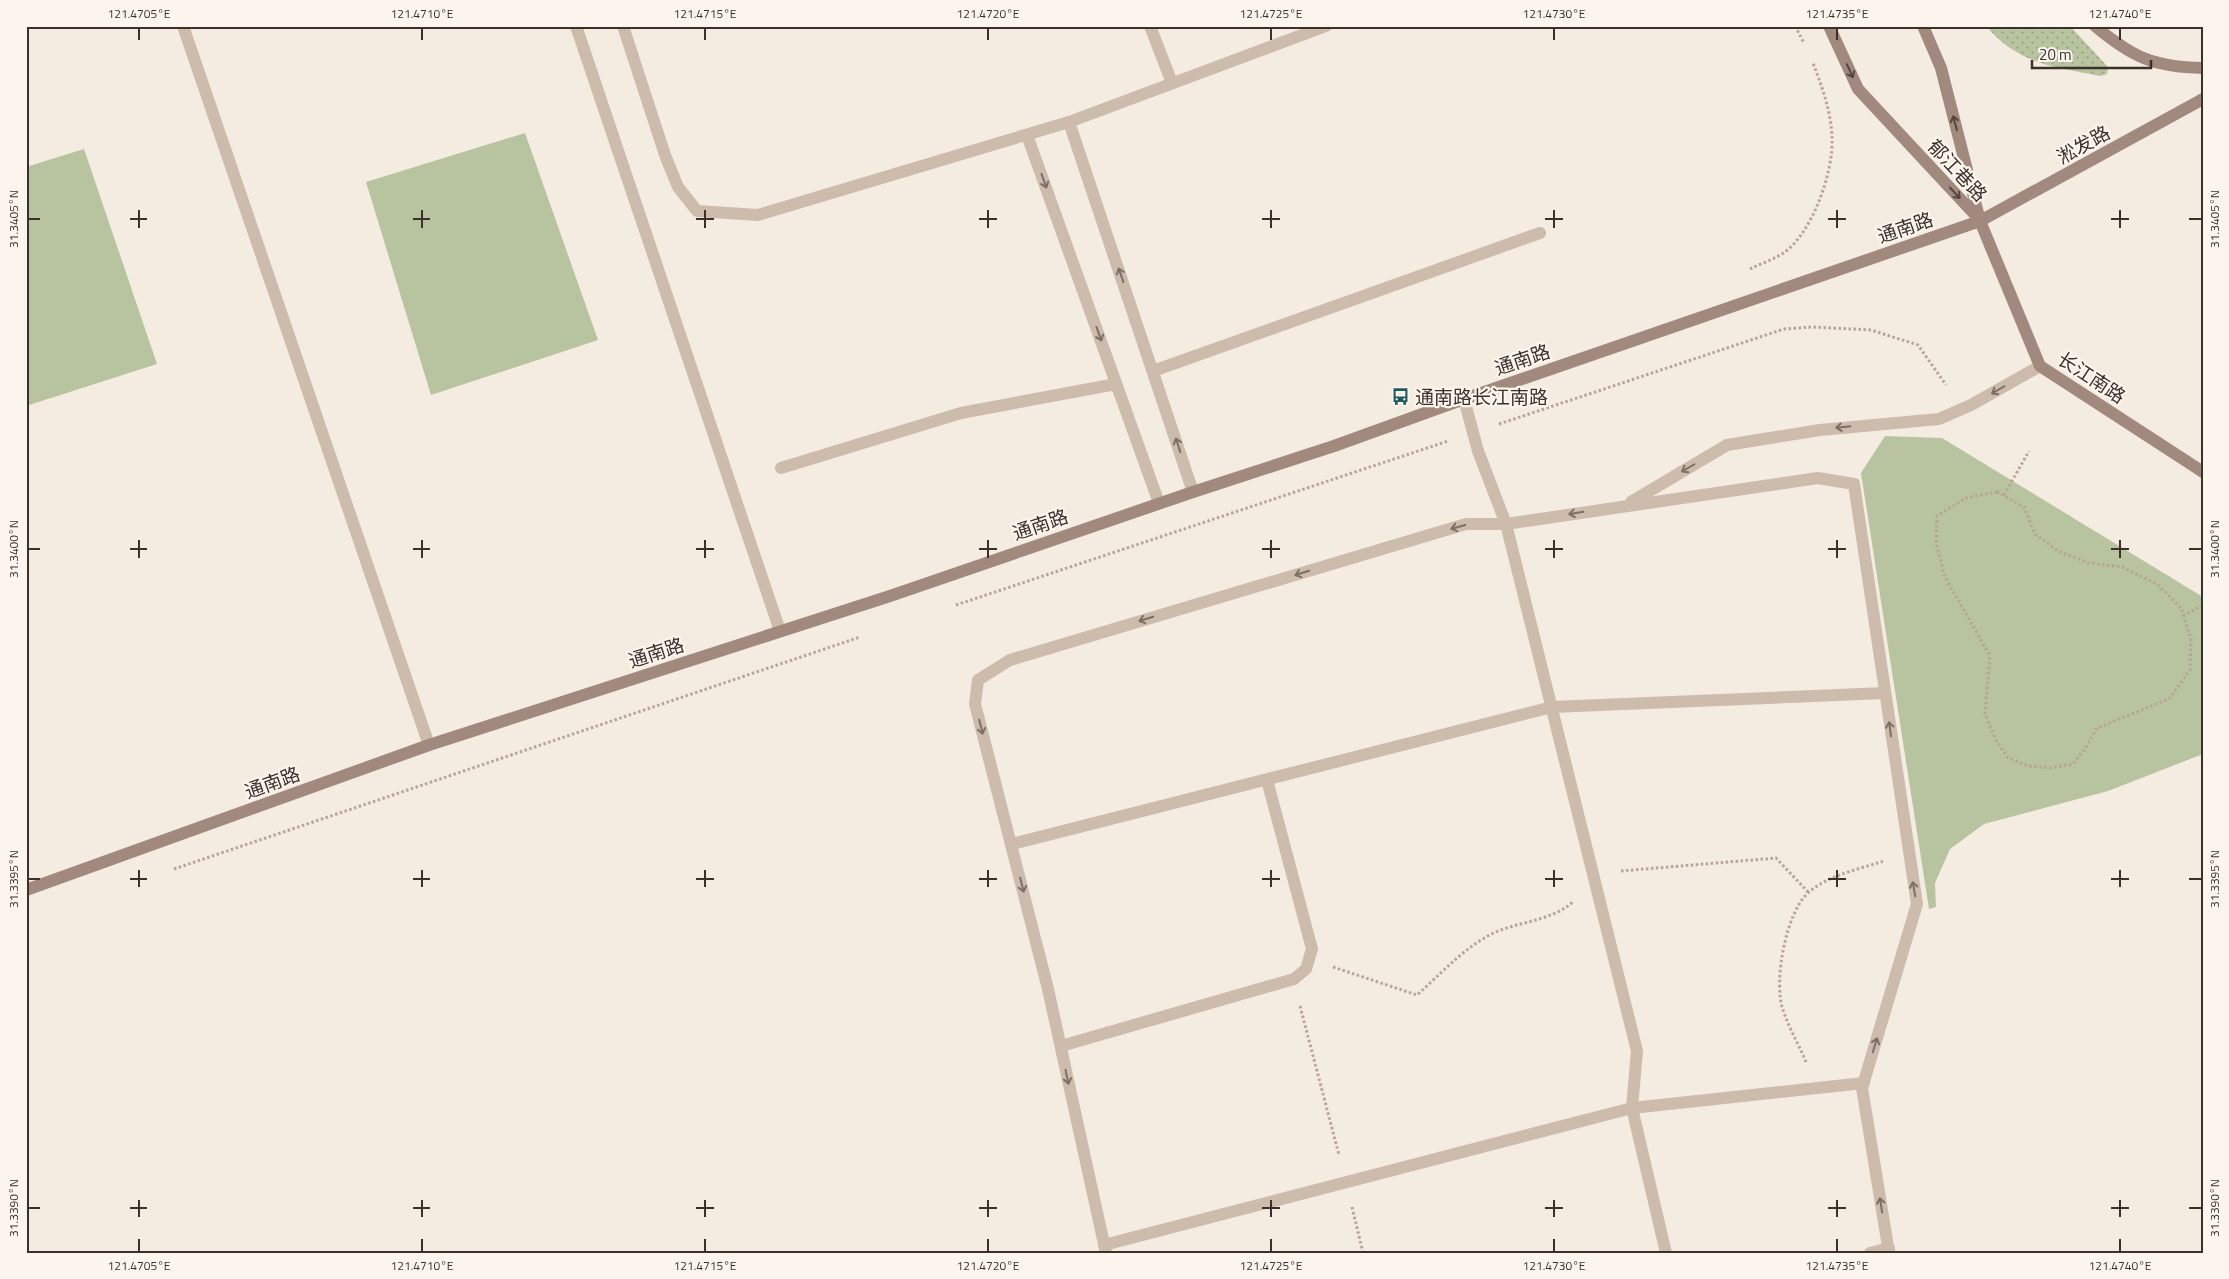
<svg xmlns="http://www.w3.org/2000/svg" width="2229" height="1279" font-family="'Titillium Web','Noto Sans SC',sans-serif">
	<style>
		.grass { fill: url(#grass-dots) }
		.park { fill: #b8c4a0 }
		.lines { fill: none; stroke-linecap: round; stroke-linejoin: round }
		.path { stroke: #b9a596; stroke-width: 3; stroke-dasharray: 2.5 2.5; stroke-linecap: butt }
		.lane { stroke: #cdbbac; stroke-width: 12 }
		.street { stroke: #cdbbac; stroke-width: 12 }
		.secondary { stroke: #a18a7d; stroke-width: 12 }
		.oneway { stroke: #544640 }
		.oneway2 { stroke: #7d6f65 }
		.ticks { fill: none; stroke: #3b302b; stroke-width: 2 }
		.labels { text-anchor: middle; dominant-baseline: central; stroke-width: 4.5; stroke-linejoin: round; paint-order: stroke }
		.street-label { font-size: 19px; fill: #3b302b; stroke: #fbf5ee }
		.poi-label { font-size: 19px; fill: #3b302b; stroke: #fbf5ee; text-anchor: start }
		.neatline { fill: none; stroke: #3b302b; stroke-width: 2 }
		.ticks-label { font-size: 12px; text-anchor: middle; fill: #3b302b }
	</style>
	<defs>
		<pattern id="grass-dots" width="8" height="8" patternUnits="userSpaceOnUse" patternTransform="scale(1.25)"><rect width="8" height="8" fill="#b8c4a0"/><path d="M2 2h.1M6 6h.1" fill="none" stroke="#97a083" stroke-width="1.8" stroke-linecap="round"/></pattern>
	</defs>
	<rect width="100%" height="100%" fill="#f4ebe1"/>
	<path class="grass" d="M 1986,26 L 2070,26 L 2108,67 L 2107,74 L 2100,76 C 2052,66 2020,65 1986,26 Z"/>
	<g class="park">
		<polygon points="525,133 598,340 431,395 366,182"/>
		<polygon points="84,149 157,364 26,406 26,167"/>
		<polygon points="1885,436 1942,438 2203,597 2203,754 2108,791 1984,824 1950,849 1935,883 1936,907 1929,909 1861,473"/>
	</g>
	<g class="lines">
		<g class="path">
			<polyline points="1795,26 1804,43"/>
			<path d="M 1750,269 C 1760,264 1772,260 1782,254 C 1812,235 1834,171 1832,137 C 1831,111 1822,87 1813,63"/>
			<polyline points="1499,424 1784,329 1812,327 1871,330 1918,345 1946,385"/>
			<polygon points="1997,492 2024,507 2035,534 2058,551 2089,563 2122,567 2157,584 2181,608 2191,639 2190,670 2169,699 2097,728 2085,749 2073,764 2050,768 2028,766 2007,757 1996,740 1985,714 1990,656 1945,577 1936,543 1937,516 1966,498"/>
			<polyline points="2004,495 2029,451"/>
			<polyline points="956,605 1448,441"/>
			<polyline points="2183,616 2203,605"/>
			<polyline points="174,869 860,637"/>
			<polyline points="1621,871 1776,858 1808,892"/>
			<path d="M 1333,967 L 1417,995 C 1443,972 1466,945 1498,931 C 1524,921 1552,920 1573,902"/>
			<polyline points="1300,1006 1339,1155"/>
			<path d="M 1806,1062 C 1799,1045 1789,1028 1783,1010 C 1773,982 1786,910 1810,891 C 1830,875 1859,869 1884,861"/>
			<polyline points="1352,1207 1363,1253"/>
		</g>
		<g class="lane">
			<polyline points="1153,371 1540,233"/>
			<polyline points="781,468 961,413 1116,384"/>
		</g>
		<g class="street">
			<polyline points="183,26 429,745"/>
			<polyline points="576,26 780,631"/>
			<polyline points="623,26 665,155 678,187 697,211 758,215 1069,122 1326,26"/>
			<polyline points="1150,26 1172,83"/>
			<polyline points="1069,122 1193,492"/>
			<polyline points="1027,135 1159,503"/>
			<polyline points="1464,399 1478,451 1506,524 1637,1051 1632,1108 1666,1253"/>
			<polyline points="1631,502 1727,445 1820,430 1939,419 1971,405 2040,366"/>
			<polyline points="1012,844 1552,707 1885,693"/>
			<polyline points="1061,1046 1294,979 1306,969 1312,949 1267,780"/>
			<polyline points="1104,1245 1632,1108 1864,1083"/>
			<polyline points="1106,1253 1048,989 975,704 978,680 1010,660 1466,524 1506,524 1818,478 1854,484 1917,904 1862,1088 1889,1253"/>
			<polyline points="1870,1253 1889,1248"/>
		</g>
		<g class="secondary">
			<polyline points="1829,26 1858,89 1979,219"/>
			<polyline points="1923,26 1941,68 1980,221 2040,366 2203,472"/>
			<path d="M 2095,26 C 2132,57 2153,67 2203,68"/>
			<polyline points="26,890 429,745 890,596 1193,492 1334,446 1464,399 1980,221 2203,99"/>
		</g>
	</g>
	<defs><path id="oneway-shaft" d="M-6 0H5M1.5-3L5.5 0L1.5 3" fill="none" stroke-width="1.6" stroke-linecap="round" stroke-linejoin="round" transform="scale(1.25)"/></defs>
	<g class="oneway">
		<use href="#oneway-shaft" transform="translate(1850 71) rotate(65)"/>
		<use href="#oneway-shaft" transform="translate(1955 123) rotate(-105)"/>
		<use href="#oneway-shaft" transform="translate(1955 193) rotate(47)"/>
	</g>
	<g class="oneway2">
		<use href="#oneway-shaft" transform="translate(1044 181) rotate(70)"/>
		<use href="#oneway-shaft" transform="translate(1121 275) rotate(-109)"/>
		<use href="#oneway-shaft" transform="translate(1099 334) rotate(70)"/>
		<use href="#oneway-shaft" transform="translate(1998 390) rotate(150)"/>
		<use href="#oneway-shaft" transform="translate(1843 427) rotate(174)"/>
		<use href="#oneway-shaft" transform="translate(1178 445) rotate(-108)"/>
		<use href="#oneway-shaft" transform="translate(1688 468) rotate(150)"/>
		<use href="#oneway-shaft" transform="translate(1576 513) rotate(171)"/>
		<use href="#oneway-shaft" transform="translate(1458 527) rotate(164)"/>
		<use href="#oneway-shaft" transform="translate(1302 573) rotate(163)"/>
		<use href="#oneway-shaft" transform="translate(1146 619) rotate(163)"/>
		<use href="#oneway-shaft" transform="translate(981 727) rotate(76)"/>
		<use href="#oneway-shaft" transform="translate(1890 729) rotate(-98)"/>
		<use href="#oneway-shaft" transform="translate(1022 885) rotate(76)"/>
		<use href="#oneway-shaft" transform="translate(1914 889) rotate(-100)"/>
		<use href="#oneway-shaft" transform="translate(1875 1045) rotate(-73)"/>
		<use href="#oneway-shaft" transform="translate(1067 1077) rotate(78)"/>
		<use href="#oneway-shaft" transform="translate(1881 1205) rotate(-99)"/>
	</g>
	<path class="ticks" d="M 139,28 L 139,40M 422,28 L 422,40M 705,28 L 705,40M 988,28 L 988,40M 1271,28 L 1271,40M 1554,28 L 1554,40M 1837,28 L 1837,40M 2120,28 L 2120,40M 139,210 L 139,228M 422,210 L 422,228M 705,210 L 705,228M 988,210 L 988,228M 1271,210 L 1271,228M 1554,210 L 1554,228M 1837,210 L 1837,228M 2120,210 L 2120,228M 28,219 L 40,219M 130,219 L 147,219M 413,219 L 430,219M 696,219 L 714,219M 979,219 L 997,219M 1262,219 L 1280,219M 1545,219 L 1563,219M 1828,219 L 1846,219M 2111,219 L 2129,219M 2189,219 L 2202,219M 139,540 L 139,558M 422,540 L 422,558M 705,540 L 705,558M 988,540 L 988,558M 1271,540 L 1271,558M 1554,540 L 1554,558M 1837,540 L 1837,558M 2120,540 L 2120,558M 28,549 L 40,549M 130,549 L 147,549M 413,549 L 430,549M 696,549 L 714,549M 979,549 L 997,549M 1262,549 L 1280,549M 1545,549 L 1563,549M 1828,549 L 1846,549M 2111,549 L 2129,549M 2189,549 L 2202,549M 139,870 L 139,887M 422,870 L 422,887M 705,870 L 705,887M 988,870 L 988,887M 1271,870 L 1271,887M 1554,870 L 1554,887M 1837,870 L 1837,887M 2120,870 L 2120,887M 28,879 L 40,879M 130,879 L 147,879M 413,879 L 430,879M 696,879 L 714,879M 979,879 L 997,879M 1262,879 L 1280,879M 1545,879 L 1563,879M 1828,879 L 1846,879M 2111,879 L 2129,879M 2189,879 L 2202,879M 139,1200 L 139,1217M 422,1200 L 422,1217M 705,1200 L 705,1217M 988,1200 L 988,1217M 1271,1200 L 1271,1217M 1554,1200 L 1554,1217M 1837,1200 L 1837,1217M 2120,1200 L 2120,1217M 28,1208 L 40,1208M 130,1208 L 147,1208M 413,1208 L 430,1208M 696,1208 L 714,1208M 979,1208 L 997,1208M 1262,1208 L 1280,1208M 1545,1208 L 1563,1208M 1828,1208 L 1846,1208M 2111,1208 L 2129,1208M 2189,1208 L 2202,1208M 139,1239 L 139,1252M 422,1239 L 422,1252M 705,1239 L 705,1252M 988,1239 L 988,1252M 1271,1239 L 1271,1252M 1554,1239 L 1554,1252M 1837,1239 L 1837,1252M 2120,1239 L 2120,1252"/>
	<defs>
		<symbol id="bus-bare" viewBox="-9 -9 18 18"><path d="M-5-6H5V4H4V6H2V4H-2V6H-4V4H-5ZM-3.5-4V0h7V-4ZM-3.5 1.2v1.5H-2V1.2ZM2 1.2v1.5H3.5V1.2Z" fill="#1f5a5e" stroke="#fbf5ee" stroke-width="2.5" paint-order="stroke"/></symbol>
	</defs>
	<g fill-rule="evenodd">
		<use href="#bus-bare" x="1388" y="384" width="25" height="25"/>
	</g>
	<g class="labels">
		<g class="street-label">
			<text transform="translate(2083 144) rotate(-29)">淞发路</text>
			<text transform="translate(1958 170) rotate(47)">郁江巷路</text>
			<text transform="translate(1905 227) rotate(-19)">通南路</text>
			<text transform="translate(1522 359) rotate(-19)">通南路</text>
			<text transform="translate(2092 377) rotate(33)">长江南路</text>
			<text transform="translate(1040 524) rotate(-19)">通南路</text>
			<text transform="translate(656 652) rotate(-18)">通南路</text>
			<text transform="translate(272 782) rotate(-20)">通南路</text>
		</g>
		<g class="poi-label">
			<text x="1415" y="396">通南路长江南路</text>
		</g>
	</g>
	<rect width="2229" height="1279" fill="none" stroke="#fbf5ee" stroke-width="55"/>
	<path d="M2032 60v8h119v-8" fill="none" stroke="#3b302b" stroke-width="2.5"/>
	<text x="2039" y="60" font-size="15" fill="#3b302b" stroke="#fbf5ee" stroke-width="4" paint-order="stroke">20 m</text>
	<rect x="28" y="28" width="2174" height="1224" class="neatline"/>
	<g class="ticks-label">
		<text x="139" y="18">121.4705°E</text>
		<text x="422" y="18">121.4710°E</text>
		<text x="705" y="18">121.4715°E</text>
		<text x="988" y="18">121.4720°E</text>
		<text x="1271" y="18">121.4725°E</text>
		<text x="1554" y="18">121.4730°E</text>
		<text x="1837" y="18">121.4735°E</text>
		<text x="2120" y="18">121.4740°E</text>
		<text transform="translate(14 219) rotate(-90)" y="4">31.3405°N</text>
		<text transform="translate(2215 219) rotate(-90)" y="4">31.3405°N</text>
		<text transform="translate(14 549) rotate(-90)" y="4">31.3400°N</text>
		<text transform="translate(2215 549) rotate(-90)" y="4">31.3400°N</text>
		<text transform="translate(14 879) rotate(-90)" y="4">31.3395°N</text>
		<text transform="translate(2215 879) rotate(-90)" y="4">31.3395°N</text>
		<text transform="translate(14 1208) rotate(-90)" y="4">31.3390°N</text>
		<text transform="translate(2215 1208) rotate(-90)" y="4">31.3390°N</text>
		<text x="139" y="1270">121.4705°E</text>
		<text x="422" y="1270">121.4710°E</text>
		<text x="705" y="1270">121.4715°E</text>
		<text x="988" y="1270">121.4720°E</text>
		<text x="1271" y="1270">121.4725°E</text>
		<text x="1554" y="1270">121.4730°E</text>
		<text x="1837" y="1270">121.4735°E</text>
		<text x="2120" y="1270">121.4740°E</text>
	</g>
</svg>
